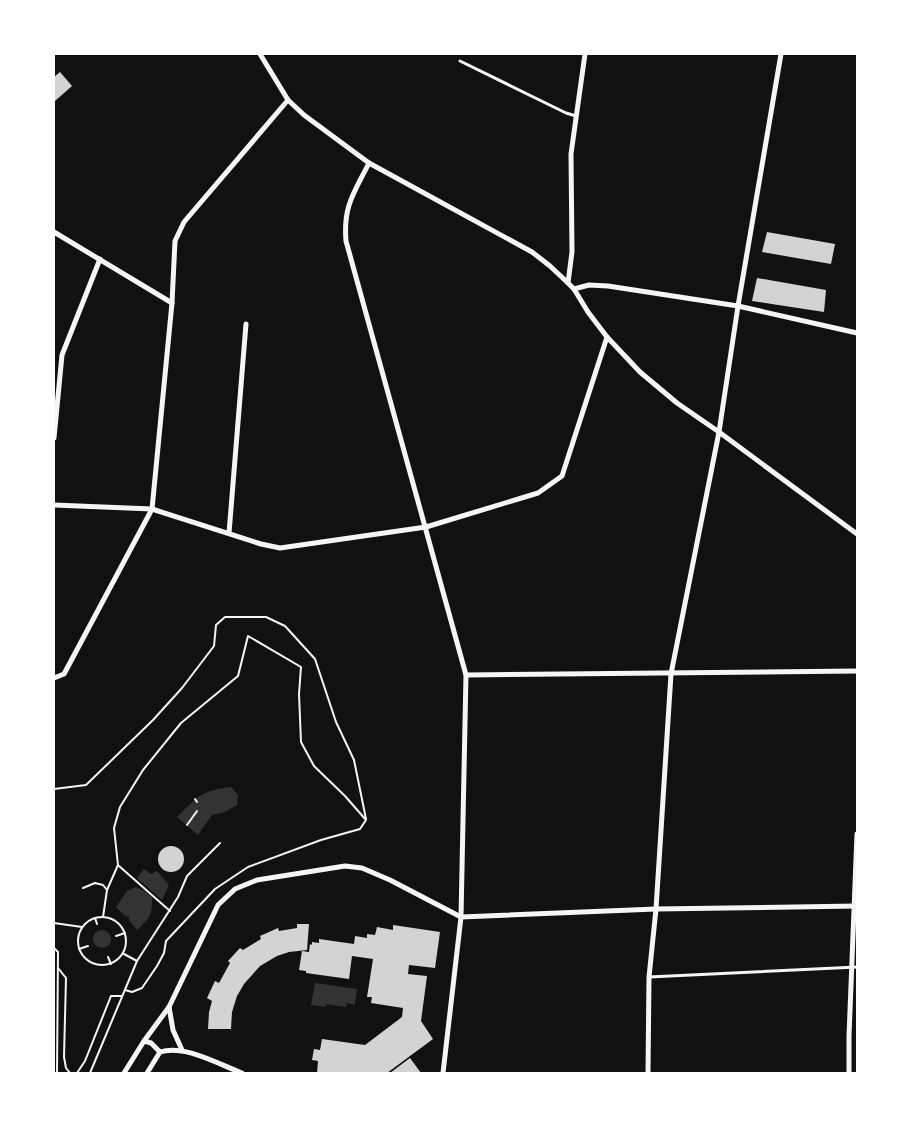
<svg xmlns="http://www.w3.org/2000/svg" width="911" height="1127" font-family="'Fira Sans Condensed',sans-serif">
	<style>
		.water { fill: #333 }
		.building { fill: #d3d3d3 }
		.lines { fill: none; stroke-linecap: round; stroke-linejoin: round }
		.path { stroke: #f5f5f5; stroke-width: 2 }
		.service { stroke: #f5f5f5; stroke-width: 3 }
		.minor { stroke: #f5f5f5; stroke-width: 5 }
	</style>
	<rect width="100%" height="100%" fill="#111"/>
	<g class="water">
		<path d="M 231,787 L 238,795 L 237,805 L 225,812 L 212,815 L 198,835 L 177,817 C 199,796 200,791 231,787 Z"/>
		<polygon points="144,869 151,874 157,871 169,885 162,900 137,878"/>
		<path d="M 136,887 L 144,891 L 152,897 C 153,914 149,919 137,930 L 129,920 L 129,917 L 125,916 L 116,907 L 127,891 Z"/>
		<circle cx="102" cy="939" r="9"/>
		<polygon points="315,983 357,989 355,1005 347,1003 346,1007 326,1004 326,1007 311,1005"/>
	</g>
	<g class="building">
		<polygon points="60,72 72,86 55,101 54,77"/>
		<polygon points="767,232 835,244 831,264 762,252"/>
		<polygon points="757,278 826,290 824,312 752,301"/>
		<circle cx="171" cy="859" r="13"/>
		<polygon points="297,924 309,924 307,950 289,952 277,956 260,966 244,984 237,996 232,1012 231,1029 208,1029 209,1012 212,1001 207,998 215,981 219,983 230,963 228,961 240,948 243,950 261,939 260,936 278,928 279,931 297,928"/>
		<polygon points="393,925 440,932 435,968 409,965 408,974 427,976 421,1021 433,1039 387,1073 317,1073 318,1061 312,1060 314,1049 320,1050 322,1039 365,1045 402,1017 403,1008 371,1003 372,997 367,997 373,959 352,956 349,979 306,973 306,971 299,970 302,951 309,952 310,944 312,945 312,942 319,943 319,939 354,944 355,936 367,938 367,934 375,935 377,927 393,930"/>
		<polygon points="410,1058 421,1073 390,1073"/>
	</g>
	<g class="lines">
		<g class="path">
			<polyline points="54,789 86,785 153,720 182,688 214,646 216,625 225,617 266,617 285,626 315,659 336,722 354,760 366,819"/>
			<polyline points="195,799 197,802"/>
			<polyline points="187,825 197,811"/>
			<polyline points="119,866 170,911"/>
			<polyline points="83,888 95,883 103,885 107,890"/>
			<polyline points="103,917 107,890 118,865 114,828 120,807 143,770 181,723 238,676 248,636 301,667 299,694 301,742 314,766 345,796 366,820 360,829 321,840 248,867 215,889 166,941 164,953 157,966 142,988 132,992 125,990"/>
			<circle cx="102" cy="941" r="24"/>
			<polyline points="95,918 97,924"/>
			<polyline points="54,923 82,927"/>
			<polyline points="116,936 125,933"/>
			<polyline points="54,948 58,952 57,1073"/>
			<polyline points="79,949 88,946"/>
			<polyline points="124,954 137,961"/>
			<polyline points="108,957 111,964"/>
			<polyline points="58,968 66,978 64,1057 66,1068 70,1073"/>
			<polyline points="74,1073 77,1073 85,1061 111,996 122,996"/>
			<polyline points="90,1073 137,961 178,897 187,876 220,843"/>
		</g>
		<g class="service">
			<polyline points="460,61 566,113 576,116"/>
			<polyline points="649,977 857,967"/>
		</g>
		<g class="minor">
			<polyline points="260,54 288,100 304,115 369,163 532,252 550,266 568,283 574,289 588,312 607,337 640,372 677,403 719,432 857,534"/>
			<path d="M 369,163 C 354,193 343,206 346,241 L 466,675 L 461,917 L 443,1073"/>
			<polyline points="54,232 172,303"/>
			<polyline points="568,283 572,252 571,154 585,54"/>
			<polyline points="574,289 589,285 608,286 738,306 857,333"/>
			<polyline points="54,438 62,355 100,259"/>
			<polyline points="54,505 152,509 261,544 280,548 426,527 538,493 562,476 607,337"/>
			<polyline points="229,533 246,324"/>
			<polyline points="466,675 857,671"/>
			<polyline points="54,678 64,674 152,509 172,303 175,241 184,222 288,100"/>
			<polyline points="169,1007 173,1030 182,1050"/>
			<polyline points="144,1041 151,1043 160,1052"/>
			<path d="M 160,1052 C 184,1044 218,1064 242,1073"/>
			<polyline points="124,1073 144,1041 169,1007 218,905 235,889 257,880 345,866 362,868 390,880 461,917 656,909 857,906"/>
			<polyline points="147,1073 160,1052"/>
			<polyline points="648,1073 649,977 656,909 671,674 719,432 738,306 781,54"/>
			<polyline points="849,1073 849,1036 857,834"/>
		</g>
	</g>
	<rect width="911" height="1127" fill="none" stroke="#ffffff" stroke-width="110"/>
</svg>
